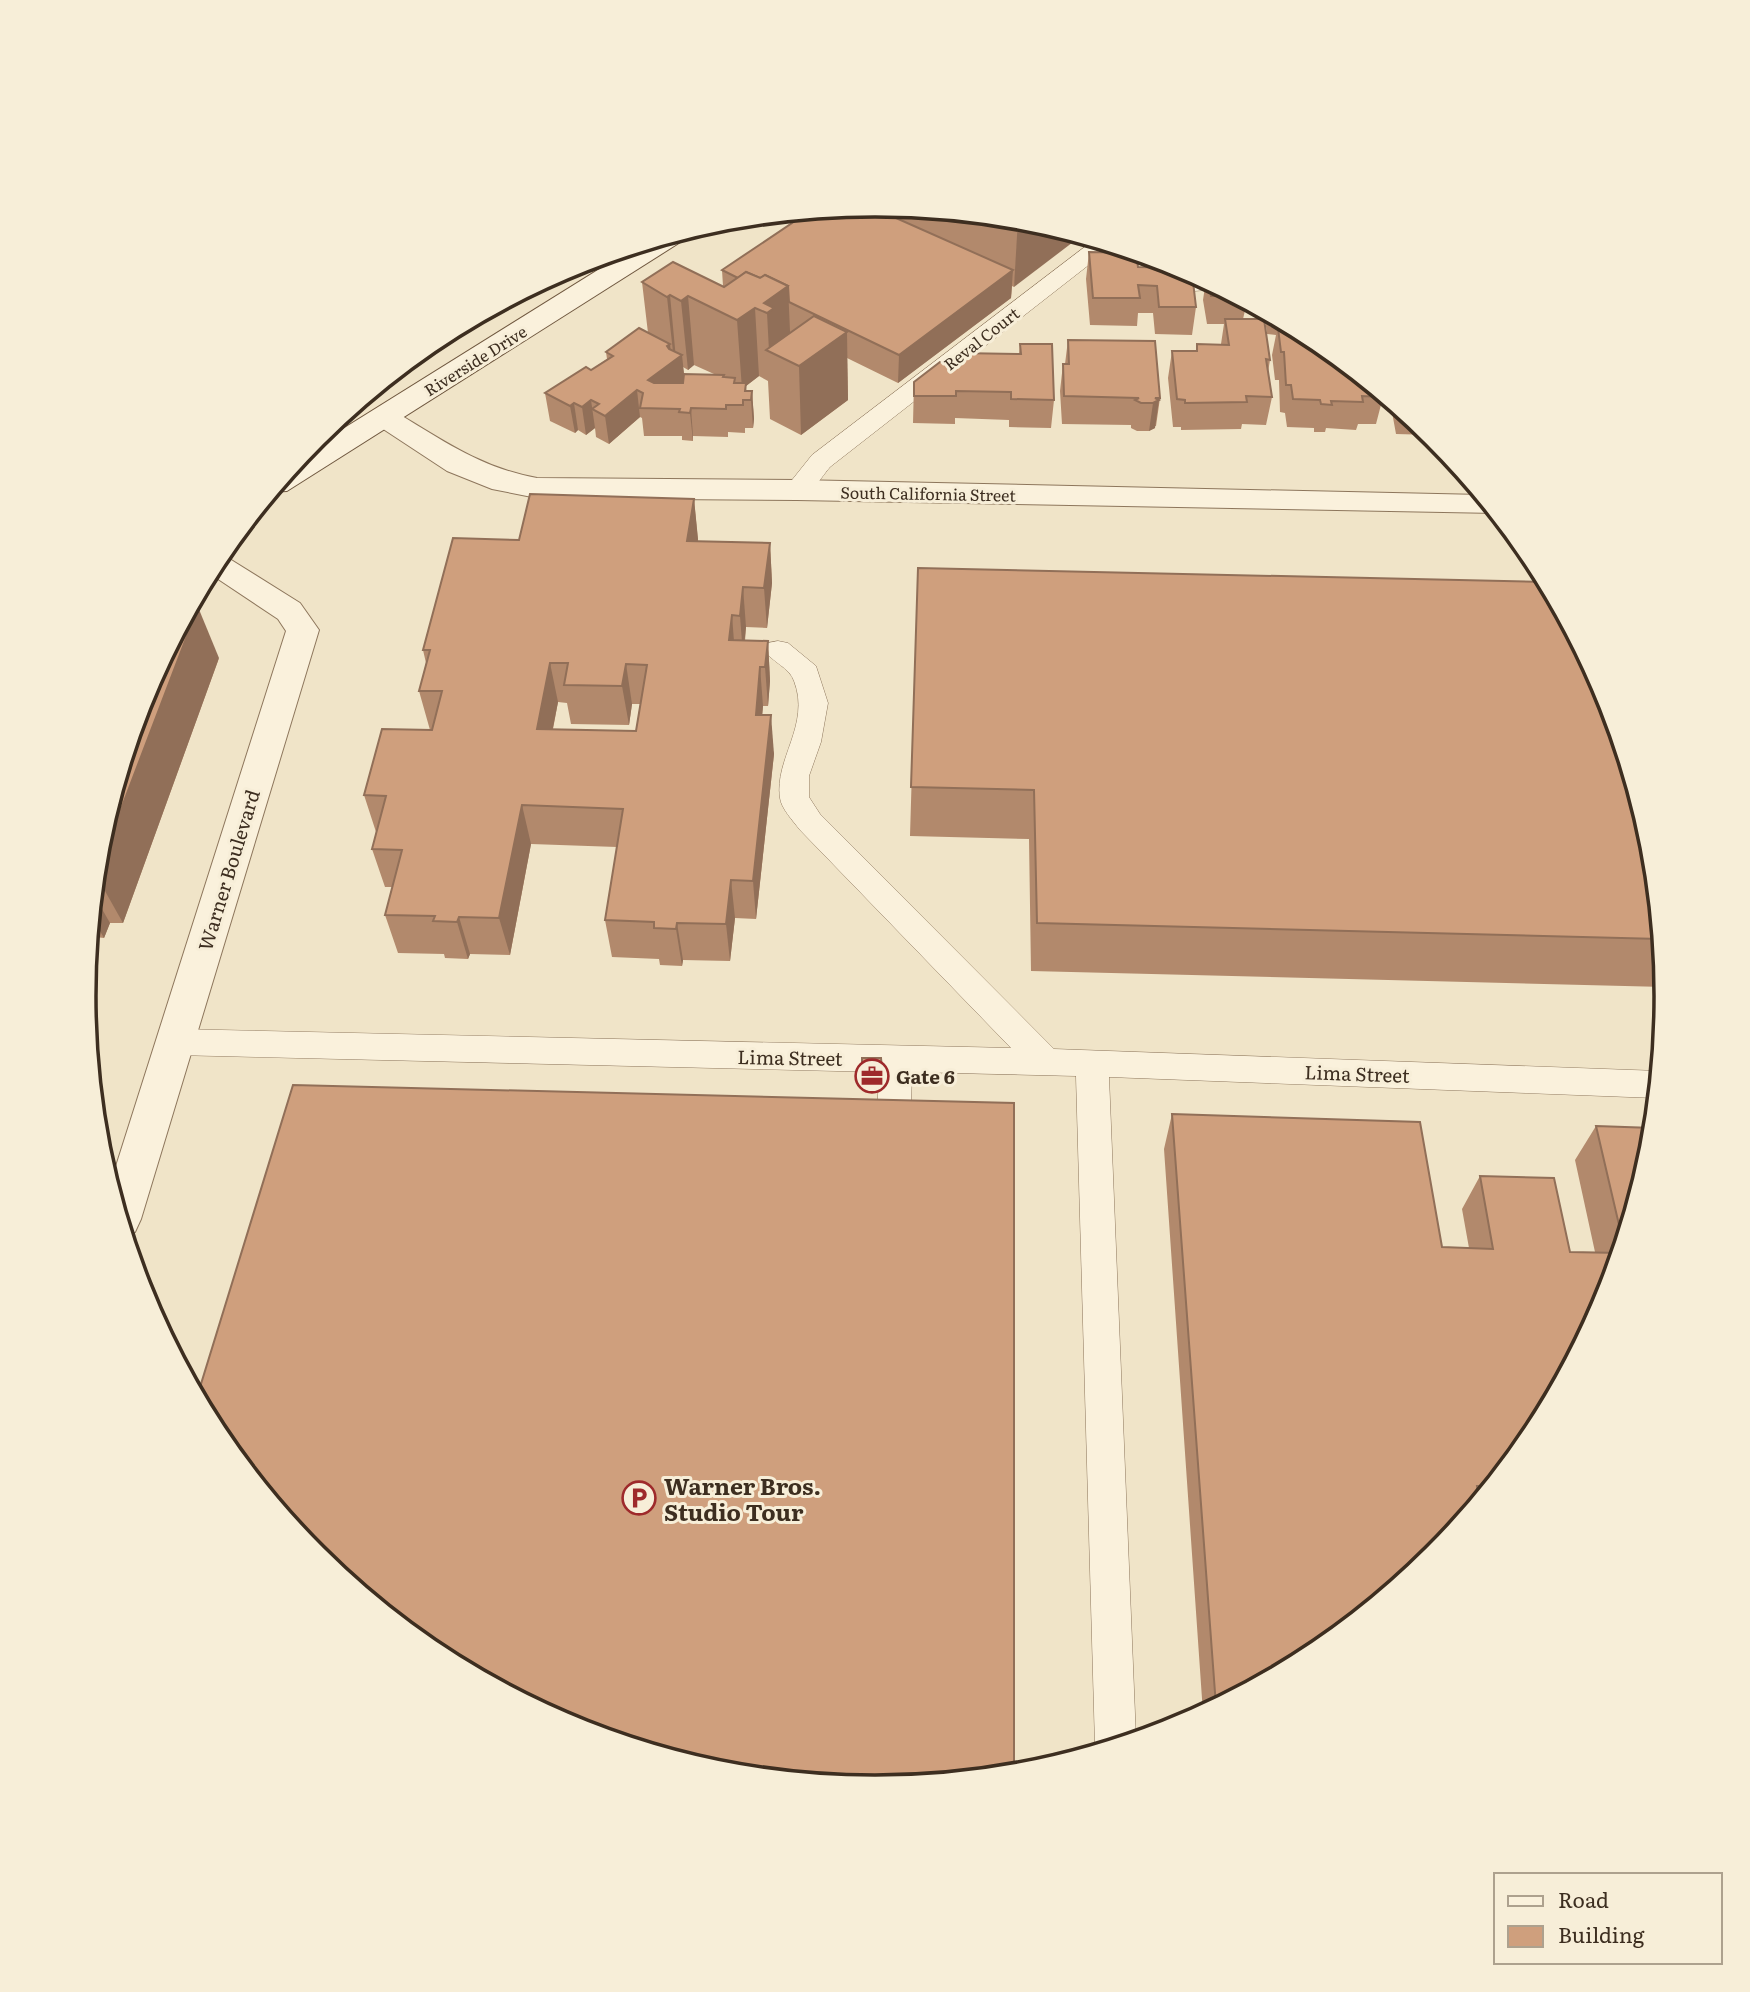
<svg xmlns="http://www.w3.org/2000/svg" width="1750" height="1992" font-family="Literata,serif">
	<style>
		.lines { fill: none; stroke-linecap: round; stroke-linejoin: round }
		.service-casing { stroke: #8d765c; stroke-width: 1 }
		.minor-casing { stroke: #8d765c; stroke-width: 2 }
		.secondary-casing { stroke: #6f573f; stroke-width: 2 }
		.service { fill: #faf1dc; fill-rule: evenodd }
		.minor { fill: #faf1dc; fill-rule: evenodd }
		.secondary { fill: #faf1dc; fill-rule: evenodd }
		.wall { fill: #b2896c; fill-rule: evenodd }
		.shaded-wall { fill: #916f58 }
		.building { fill: #cf9f7d; stroke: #916f58; stroke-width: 2; fill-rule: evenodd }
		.labels { text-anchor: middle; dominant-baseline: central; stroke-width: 6; stroke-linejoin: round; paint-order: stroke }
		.far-street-label { font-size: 16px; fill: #3d2e20; stroke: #f7eed8 }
		.street-label { font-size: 19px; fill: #3d2e20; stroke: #f7eed8 }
		.poi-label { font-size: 19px; font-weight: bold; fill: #3d2e20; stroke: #f7eed8; text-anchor: start }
		.near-poi-label { font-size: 23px; font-weight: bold; fill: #3d2e20; stroke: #f7eed8; text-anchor: start }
		.rim { fill: none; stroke: #3d2e20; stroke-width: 3.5 }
	</style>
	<rect width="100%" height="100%" fill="#f0e4c8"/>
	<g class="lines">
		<defs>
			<g id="service">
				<path d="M 1094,240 L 1113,246 L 830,467 C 818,481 809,501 788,496 L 784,490 L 812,455 Z"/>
				<polygon points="1154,271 1180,278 1202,278 1223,289 1179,292 1146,283 1143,278 1146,273"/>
				<path d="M 778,641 L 788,643 L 816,666 L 828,703 L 821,742 L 809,776 L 809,797 L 820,814 L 1054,1049 L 1659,1071 L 1656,1098 L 1109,1077 L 1136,1739 L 1098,1751 L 1095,1745 L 1076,1076 L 912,1072 L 910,1142 L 905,1152 L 893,1156 L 881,1152 L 876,1142 L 879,1072 L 175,1055 L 164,1051 L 159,1042 L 164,1033 L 175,1029 L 1011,1048 L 800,830 C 793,821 781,808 780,798 C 774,759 811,725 794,681 C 790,668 772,662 764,650 L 768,643 Z"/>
			</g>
			<g id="minor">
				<path d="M 384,408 L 394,411 C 442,440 481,468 537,478 L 797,480 L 1482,495 L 1497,513 L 797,500 L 537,498 L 492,489 L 447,471 L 374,423 L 369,417 L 374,411 Z"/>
				<polygon points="220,553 300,603 319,630 141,1219 135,1232 125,1236 110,1185 286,631 278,619 209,573"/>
			</g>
			<polygon id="secondary" points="684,231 686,235 682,241 287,491 270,492 301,455 638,245"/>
		</defs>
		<use href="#service" class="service-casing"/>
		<use href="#minor" class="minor-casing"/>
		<use href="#secondary" class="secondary-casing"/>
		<use href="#service" class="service"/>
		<use href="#minor" class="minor"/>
		<use href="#secondary" class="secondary"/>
	</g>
	<g class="wall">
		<path d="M 875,205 L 1030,220 L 1014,287 L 1012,286 L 1011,298 L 898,383 L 847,358 L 848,400 L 801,435 L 770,419 L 768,381 L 759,376 L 746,386 L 746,391 L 752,391 L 754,419 L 753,428 L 745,428 L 745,433 L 728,432 L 728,437 L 693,436 L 693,441 L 682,440 L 682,436 L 644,436 L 642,418 L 640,417 L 609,444 L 596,437 L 595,428 L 586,435 L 578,430 L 575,433 L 550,421 L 545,393 L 591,370 L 607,359 L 606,352 L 648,333 L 642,282 L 723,286 L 722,270 L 810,211 ZM 694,365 L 714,374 L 684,376 L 683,367 L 688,370 Z"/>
		<polygon points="1089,252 1138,267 1196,307 1192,335 1155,334 1153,313 1138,313 1137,326 1090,325 1086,279"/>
		<polygon points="1206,280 1247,302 1243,319 1270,360 1268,372 1272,397 1266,425 1242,424 1241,429 1181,430 1181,427 1173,427 1168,378 1172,351 1196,351 1197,344 1221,344 1224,324 1207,324 1203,300"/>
		<polygon points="1264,311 1315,339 1383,397 1376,424 1358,424 1356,430 1326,428 1325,432 1314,432 1314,428 1287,427 1285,413 1280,412 1279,380 1275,380 1272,355 1276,335 1267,334"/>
		<polygon points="1068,340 1160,398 1156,426 1155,426 1155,428 1149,431 1137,431 1131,428 1131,425 1062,424 1060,391 1063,364 1065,364"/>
		<polygon points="1020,344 1054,400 1051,428 1009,427 1009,420 955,418 955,424 913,423 914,382 959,362 1019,354"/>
		<polygon points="1385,397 1432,435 1396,434 1392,412 1388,412"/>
		<path d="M 694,499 L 698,541 L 770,543 L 772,583 L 767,628 L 746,627 L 745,641 L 768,641 L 770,681 L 768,706 L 763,706 L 762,715 L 774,754 L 756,919 L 735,918 L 730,961 L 683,960 L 682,966 L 660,965 L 659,959 L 612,957 L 605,920 L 617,847 L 531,844 L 510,955 L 470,954 L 468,959 L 445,958 L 444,954 L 398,953 L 385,915 L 392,887 L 385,887 L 372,849 L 376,832 L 364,795 L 430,730 L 419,691 L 426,663 L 423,650 L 519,540 ZM 558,702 L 567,703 L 571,724 L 629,725 L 632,704 L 640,704 L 636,731 L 553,729 Z"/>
		<polygon points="918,568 1651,842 1665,987 1031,971 1029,839 910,836"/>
		<polygon points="219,658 123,923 110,923 104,938 95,937 88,953 99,841"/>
		<rect x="862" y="1058" width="19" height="24"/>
		<polygon points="1172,1114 1442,1247 1469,1248 1462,1209 1480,1176 1570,1252 1595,1252 1575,1160 1596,1126 1651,1151 1606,1299 1532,1436 1434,1556 1314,1654 1203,1713 1164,1149"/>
	</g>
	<g class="shaded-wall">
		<polygon points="1018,219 1030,220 1081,236 1014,287"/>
		<polygon points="1013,270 1011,298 898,383 899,355"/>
		<polygon points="788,286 791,354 769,351 767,313 764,303"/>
		<polygon points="670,295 676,359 682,355 685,383 651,408 648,380 667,346 670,344 672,362 674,361 667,297"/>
		<polygon points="688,296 694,365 688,370 681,301"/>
		<polygon points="755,308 759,376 746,386 747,400 742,389 737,320"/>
		<polygon points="847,332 848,400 801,435 799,366"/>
		<polygon points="637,390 640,417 609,444 605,416"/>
		<polygon points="752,391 754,419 753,428 751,400"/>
		<polygon points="591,400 595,428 586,435 582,407"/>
		<polygon points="1159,400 1155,428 1149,431 1153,403"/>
		<polygon points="574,403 578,430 575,433 570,406"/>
		<polygon points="691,408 693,436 693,441 690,413"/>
		<polygon points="694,499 698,539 692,581 687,541"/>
		<polygon points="770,543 772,583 767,628 764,588"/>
		<polygon points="743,587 746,627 743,655 740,616"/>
		<polygon points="198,607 219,658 123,923 96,875"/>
		<polygon points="732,615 735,655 729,640"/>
		<polygon points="768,641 770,681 768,706 765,667"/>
		<polygon points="550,663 558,702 545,768 537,729"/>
		<polygon points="626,664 632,704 629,725 622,686"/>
		<polygon points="760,667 763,706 759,754 756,715"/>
		<polygon points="771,715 774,754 756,919 753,881"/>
		<polygon points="522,805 531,844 510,955 499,918"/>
		<polygon points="731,880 735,918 730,961 726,924"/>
		<polygon points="94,895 110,923 104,938 92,917"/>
		<polygon points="459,917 470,954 468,959 457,922"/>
		<polygon points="677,923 683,960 682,966 676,929"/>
		<polygon points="91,929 95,937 88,953 88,952"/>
	</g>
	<g class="building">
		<polygon points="869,206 1013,270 899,355 789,302 788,286 765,275 760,278 746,272 738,278 722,270 810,211"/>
		<polygon points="1089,252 1136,253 1138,267 1184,268 1192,273 1196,307 1159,307 1157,286 1138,285 1140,298 1093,298"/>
		<polygon points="673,262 724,287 746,272 760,278 765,275 788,286 764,303 774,308 767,313 755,308 737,320 688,296 681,301 670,295 667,297 642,282"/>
		<polygon points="1209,282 1236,296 1211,296"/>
		<polygon points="814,316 847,332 799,366 766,350"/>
		<polygon points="1225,319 1264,319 1270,360 1266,359 1272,397 1246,396 1247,402 1185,403 1185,400 1177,399 1172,351 1197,351 1197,344 1229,345"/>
		<polygon points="639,328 670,344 667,346 669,349 682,355 648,380 654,383 683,383 684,374 724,375 723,377 735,378 734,383 746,383 745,391 752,391 751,400 743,400 743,405 726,405 726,409 691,408 690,413 679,412 680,409 640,408 643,393 637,390 605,416 592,409 599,404 591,400 582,407 574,403 570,406 545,393 586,367 591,370 613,356 606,352"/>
		<polygon points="1278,328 1296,328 1315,339 1383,395 1383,397 1362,396 1363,402 1331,401 1332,405 1321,404 1320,400 1293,399 1291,385 1286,385 1284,352 1281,352"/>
		<polygon points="1068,340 1155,341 1160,398 1155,398 1159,400 1153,403 1141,403 1135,400 1139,398 1064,396 1063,364 1069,364"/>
		<polygon points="1020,344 1052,344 1054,400 1011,399 1011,392 956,391 956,396 914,396 914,382 940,362 959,362 959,353 1021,354"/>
		<path d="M 530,494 L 694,499 L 687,541 L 770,543 L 764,588 L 743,587 L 740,616 L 732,615 L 729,640 L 768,641 L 765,667 L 760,667 L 756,715 L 771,715 L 753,881 L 731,880 L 726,924 L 677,923 L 676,929 L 654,928 L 654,922 L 605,920 L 623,809 L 522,805 L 499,918 L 459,917 L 457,922 L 433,921 L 435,916 L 385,915 L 402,850 L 372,849 L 386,796 L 364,795 L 382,729 L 432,730 L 442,691 L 419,691 L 430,650 L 423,650 L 453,538 L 519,540 ZM 550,663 L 568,663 L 564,685 L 622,686 L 626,664 L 647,665 L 636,731 L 537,729 Z"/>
		<polygon points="918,568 1546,582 1606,694 1651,842 1660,939 1037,923 1034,790 911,787"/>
		<polygon points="194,599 198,607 96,875 99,841 144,693"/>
		<polygon points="862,1058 881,1058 882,1069 862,1070"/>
		<polygon points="293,1085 1014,1103 1014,1773 875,1787 720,1772 572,1727 435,1653 315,1555 217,1435 197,1397"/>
		<polygon points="1172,1114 1420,1122 1442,1247 1493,1249 1480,1176 1554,1178 1570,1252 1620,1253 1606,1299 1532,1436 1491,1486 1477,1486 1479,1501 1434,1556 1314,1654 1216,1706"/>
		<polygon points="1596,1126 1653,1128 1651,1151 1623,1242"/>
	</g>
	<defs>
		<symbol id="office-ring" viewBox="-11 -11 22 22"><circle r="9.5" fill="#f7eed8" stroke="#9e2a2b" stroke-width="1.5"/><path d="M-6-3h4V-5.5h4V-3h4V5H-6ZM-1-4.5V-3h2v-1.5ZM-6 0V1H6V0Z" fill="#9e2a2b"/></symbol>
		<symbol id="parking-ring" viewBox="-11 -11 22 22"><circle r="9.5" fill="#f7eed8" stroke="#9e2a2b" stroke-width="1.5"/><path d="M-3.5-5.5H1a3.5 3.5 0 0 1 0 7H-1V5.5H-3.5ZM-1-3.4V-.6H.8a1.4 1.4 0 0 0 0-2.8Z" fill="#9e2a2b"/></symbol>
	</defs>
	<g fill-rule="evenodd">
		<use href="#office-ring" x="853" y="1057" width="38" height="38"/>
		<use href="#parking-ring" x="620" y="1479" width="38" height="38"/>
	</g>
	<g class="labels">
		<g class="far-street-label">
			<text transform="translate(981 338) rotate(-38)">Reval Court</text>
			<text transform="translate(475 360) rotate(-32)">Riverside Drive</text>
			<text transform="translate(928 493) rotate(1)">South California Street</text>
		</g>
		<g class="street-label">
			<text transform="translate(228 870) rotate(-73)">Warner Boulevard</text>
			<text transform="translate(790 1057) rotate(1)">Lima Street</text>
			<text transform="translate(1357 1073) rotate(2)">Lima Street</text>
		</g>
		<g class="poi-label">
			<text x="896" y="1076">Gate 6</text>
		</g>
		<g class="near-poi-label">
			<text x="664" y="1485">Warner Bros.<tspan x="664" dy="26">Studio Tour</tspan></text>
		</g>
	</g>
	<path d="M0 0H1750V1992H0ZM96 996a779 779 0 1 1 1558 0a779 779 0 1 1-1558 0Z" fill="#f7eed8" fill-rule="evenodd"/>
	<path class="rim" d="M96 996a779 779 0 1 1 1558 0a779 779 0 1 1-1558 0Z"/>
	<rect x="1494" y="1873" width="228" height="91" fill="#f7eed8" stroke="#ada18e" stroke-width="2"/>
	<rect x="1508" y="1896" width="35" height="10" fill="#faf1dc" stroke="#ada18e" stroke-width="2"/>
	<text x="1558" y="1908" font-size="21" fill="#3d2e20">Road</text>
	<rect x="1508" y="1926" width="35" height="21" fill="#cf9f7d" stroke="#ada18e" stroke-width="2"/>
	<text x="1558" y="1943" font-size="21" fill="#3d2e20">Building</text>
</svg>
